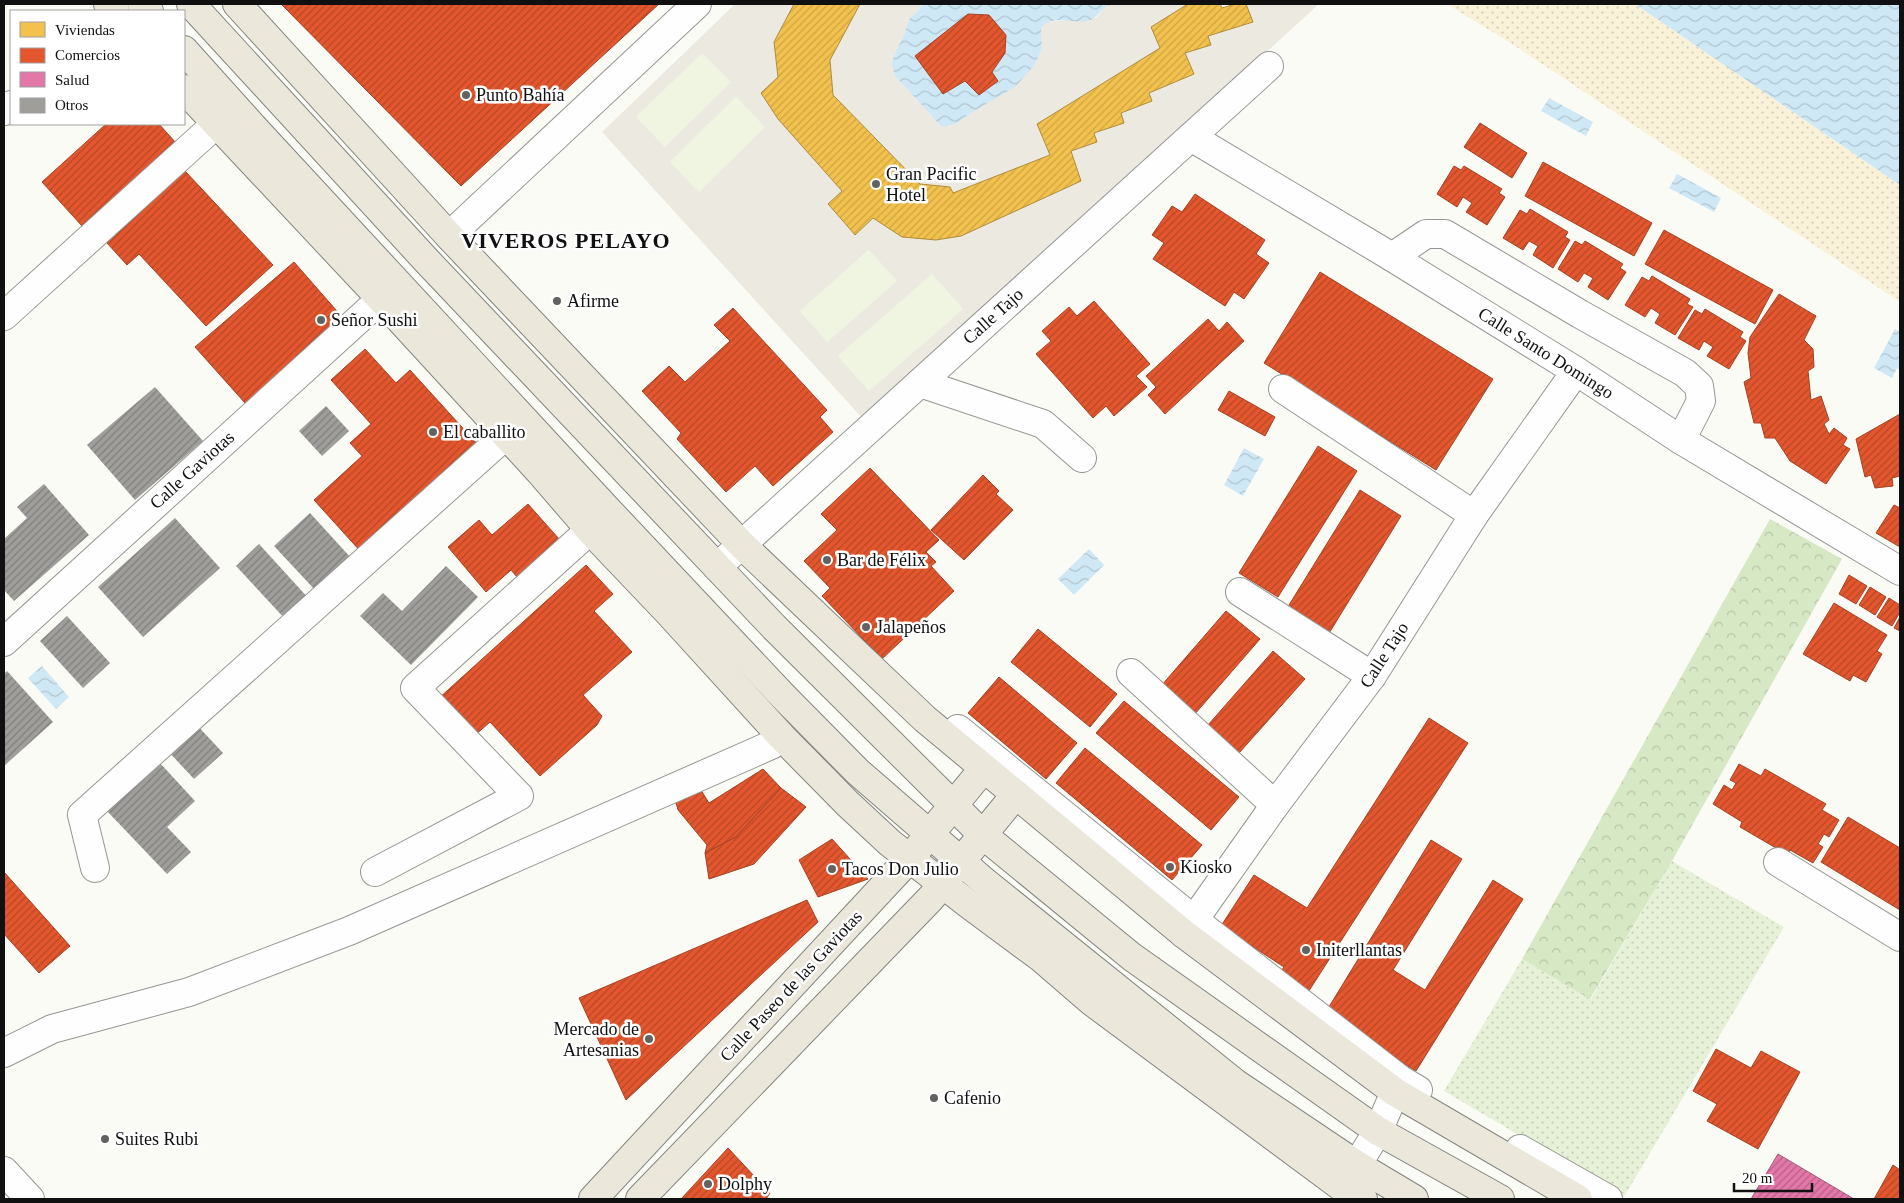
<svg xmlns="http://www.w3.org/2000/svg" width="1904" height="1203" font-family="Georgia,serif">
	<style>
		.grass { fill: url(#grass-dots) }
		.forest { fill: url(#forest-crowns) }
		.sand { fill: url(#sand-dots) }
		.pitch { fill: #eff5e1 }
		.plaza { fill: #ece9e1; fill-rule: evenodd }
		.water { fill: url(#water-waves) }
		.homes { fill: url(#homes-hatch); stroke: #ae8c3b }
		.shops { fill: url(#shops-hatch); stroke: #a44225 }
		.health { fill: url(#health-hatch); stroke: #a4587a }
		.building { fill: url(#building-hatch) }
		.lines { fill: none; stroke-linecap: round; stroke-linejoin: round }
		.minor-casing { stroke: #969694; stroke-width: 30 }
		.major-casing { stroke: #838381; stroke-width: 30 }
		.minor { stroke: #fefefe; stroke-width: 28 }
		.major { stroke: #ece7db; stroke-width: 28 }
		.poi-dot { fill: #626260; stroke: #fff; stroke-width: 2 }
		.labels { text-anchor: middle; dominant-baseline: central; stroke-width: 5; stroke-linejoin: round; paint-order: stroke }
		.poi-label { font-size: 18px; fill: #101010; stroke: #fff; text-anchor: start }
		.street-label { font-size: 18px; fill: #101010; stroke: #fff }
		.district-label { font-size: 22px; font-weight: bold; letter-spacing: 1px; fill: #101010; stroke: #fff }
	</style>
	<defs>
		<pattern id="grass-dots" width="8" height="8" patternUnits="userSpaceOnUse" patternTransform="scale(1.25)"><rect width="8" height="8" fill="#e6f1d7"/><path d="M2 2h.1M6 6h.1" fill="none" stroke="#c4ceb8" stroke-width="1.8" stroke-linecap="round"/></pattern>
		<pattern id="forest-crowns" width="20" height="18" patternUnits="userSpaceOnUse" patternTransform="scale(1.25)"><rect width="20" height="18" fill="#d7e8c5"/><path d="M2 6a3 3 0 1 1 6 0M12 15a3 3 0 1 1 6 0" fill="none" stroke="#b8c6a8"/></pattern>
		<pattern id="sand-dots" width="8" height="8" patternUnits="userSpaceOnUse" patternTransform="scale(1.25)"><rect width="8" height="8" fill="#f9f2d9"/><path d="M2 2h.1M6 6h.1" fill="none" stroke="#d4ceb9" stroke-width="1.8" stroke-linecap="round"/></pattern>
		<pattern id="water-waves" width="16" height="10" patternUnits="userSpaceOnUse" patternTransform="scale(1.25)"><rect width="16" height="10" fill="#cee8f5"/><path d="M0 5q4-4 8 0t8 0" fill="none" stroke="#b0c6d1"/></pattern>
		<pattern id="homes-hatch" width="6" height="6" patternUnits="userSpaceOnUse" patternTransform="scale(1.25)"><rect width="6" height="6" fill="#f2c14e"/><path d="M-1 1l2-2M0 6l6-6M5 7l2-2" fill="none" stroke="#cea543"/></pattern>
		<pattern id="shops-hatch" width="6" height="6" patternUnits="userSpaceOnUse" patternTransform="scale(1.25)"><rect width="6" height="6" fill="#e4572e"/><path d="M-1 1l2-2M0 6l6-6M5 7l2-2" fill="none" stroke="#b74726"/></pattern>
		<pattern id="health-hatch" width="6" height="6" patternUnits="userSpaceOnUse" patternTransform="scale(1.25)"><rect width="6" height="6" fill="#e377a8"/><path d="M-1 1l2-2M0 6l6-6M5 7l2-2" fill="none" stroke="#b76087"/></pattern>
		<pattern id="building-hatch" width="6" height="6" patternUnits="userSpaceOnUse" patternTransform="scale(1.25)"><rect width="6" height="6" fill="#9f9e9b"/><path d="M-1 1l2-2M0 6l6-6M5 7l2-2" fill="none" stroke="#807f7d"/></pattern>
	</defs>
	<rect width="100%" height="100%" fill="#fbfbf6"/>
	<polygon class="grass" points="1672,861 1784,927 1624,1197 1444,1091 1522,959 1591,999"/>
	<polygon class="forest" points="1770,519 1842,559 1672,861 1590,999 1522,959"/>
	<polygon class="sand" points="1447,4 1635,4 1900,185 1900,302 1509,42"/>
	<g class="pitch">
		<polygon points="702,52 732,82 665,147 636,117"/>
		<polygon points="736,97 766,127 699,192 670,162"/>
		<polygon points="870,250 897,281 827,342 799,311"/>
		<polygon points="932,273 963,309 869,391 838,356"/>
	</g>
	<g class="plaza">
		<path d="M 735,4 L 794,4 L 774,42 L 778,77 L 761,93 L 778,119 L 842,191 L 828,205 L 854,235 L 873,218 L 902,237 L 961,236 L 1081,181 L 1071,151 L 1097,142 L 1094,133 L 1124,123 L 1121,113 L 1152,101 L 1149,93 L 1194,74 L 1185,53 L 1211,45 L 1208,36 L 1253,22 L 1246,4 L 1319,4 L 864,420 L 602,132 ZM 702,53 L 731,82 L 665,147 L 636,117 ZM 736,97 L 765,127 L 699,192 L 670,162 ZM 869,250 L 897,281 L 827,342 L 800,311 ZM 932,274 L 963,309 L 869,391 L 838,356 Z"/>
		<polygon points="860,4 924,4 909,19 904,34 891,63 895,76 942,127 956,124 1034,66 1042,48 1041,28 1046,22 1096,18 1105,7 1117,4 1188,4 1151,27 1160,48 1037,124 1050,155 953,193 950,187 920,184 833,95 830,60"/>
	</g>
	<g class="water">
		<path d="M 924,4 L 1117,4 C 1114,5 1108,5 1106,7 C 1098,12 1097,19 1087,21 C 1070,24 1053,14 1041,28 L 1042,48 L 1034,66 L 1015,87 L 971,113 L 956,124 L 942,127 L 895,76 L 891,63 L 904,34 L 909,19 Z"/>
		<polygon points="1635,4 1900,4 1900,185"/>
		<polygon points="1549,98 1593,122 1586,136 1541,111"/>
		<polygon points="1677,174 1721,198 1714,212 1669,188"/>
		<polygon points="1895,329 1900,332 1900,370 1897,368 1892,378 1874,368"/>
		<polygon points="1244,448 1264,459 1243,496 1224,485"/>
		<polygon points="1089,549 1104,565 1074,595 1058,579"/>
		<polygon points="42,666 69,697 56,709 28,678"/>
	</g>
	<polygon class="homes" points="794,4 860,4 830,60 833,95 920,184 950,187 953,193 1050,155 1037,124 1160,48 1151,27 1188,4 1220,4 1222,8 1235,4 1246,4 1253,22 1208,36 1211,45 1185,53 1194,74 1149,93 1152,101 1121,113 1124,123 1094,133 1097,142 1071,151 1081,181 961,236 936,240 902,237 873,218 855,235 828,204 842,191 778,119 761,93 778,77 774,42"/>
	<g class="shops">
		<polygon points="281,4 659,4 461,186"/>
		<polygon points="968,14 989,15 1006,35 1005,53 992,72 998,81 979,95 965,81 943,94 915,56"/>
		<polygon points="1480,123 1527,153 1512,178 1464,147"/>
		<polygon points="106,124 159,124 176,143 82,226 42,182"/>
		<polygon points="1543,162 1652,223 1634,256 1525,196"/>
		<polygon points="1454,166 1461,170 1464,166 1502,189 1499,193 1505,197 1487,225 1466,212 1472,203 1463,197 1457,207 1437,194"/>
		<polygon points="185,171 273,265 206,326 139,254 127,265 107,243"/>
		<polygon points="1195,194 1265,240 1256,254 1269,263 1244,299 1234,292 1225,306 1153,259 1164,243 1152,235 1172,206 1182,212"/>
		<polygon points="1530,209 1568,232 1565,237 1570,240 1553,268 1533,255 1538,246 1529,241 1523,250 1503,238 1520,210 1527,214"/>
		<polygon points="1664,230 1773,290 1755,324 1645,264"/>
		<polygon points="1575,241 1582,245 1585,241 1623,264 1620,268 1626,272 1608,300 1588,287 1593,278 1584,273 1578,282 1558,269"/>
		<polygon points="294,262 343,318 245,403 195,347"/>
		<polygon points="1320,272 1493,379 1436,470 1264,363"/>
		<polygon points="1652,276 1690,299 1687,304 1693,307 1675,335 1655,323 1660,314 1651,308 1645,317 1625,305 1642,277 1649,281"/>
		<polygon points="1779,294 1816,316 1804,340 1813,349 1814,367 1808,371 1811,400 1821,396 1829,420 1824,424 1829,434 1834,428 1847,438 1843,445 1850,449 1826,484 1790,461 1775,438 1765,438 1761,423 1754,423 1744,382 1751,378 1748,353 1750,337"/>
		<polygon points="1094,301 1150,364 1136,376 1147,387 1114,416 1106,406 1093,418 1036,354 1051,341 1042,331 1069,307 1077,316"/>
		<polygon points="733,308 827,410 820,417 833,432 773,486 755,466 726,492 677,439 681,433 642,391 669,366 685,382 730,341 714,325"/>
		<polygon points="1705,309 1743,332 1740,337 1746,341 1729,369 1707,356 1713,347 1704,341 1699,350 1678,338 1695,310 1702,314"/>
		<polygon points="1208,319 1219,331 1227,322 1244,341 1165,414 1148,395 1156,387 1146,376"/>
		<polygon points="365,349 396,383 410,370 480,447 362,553 314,500 362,456 350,443 371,424 331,380"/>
		<polygon points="1229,391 1275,417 1265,436 1218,410"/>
		<polygon points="1900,414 1900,476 1892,478 1893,486 1875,488 1871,475 1865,477 1856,439"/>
		<polygon points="1318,446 1357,471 1278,597 1239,573"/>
		<polygon points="870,468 939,540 926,552 936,562 931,566 954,591 882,659 822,596 830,588 804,561 837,530 821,514"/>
		<polygon points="983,475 999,491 996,494 1013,510 964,560 931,530"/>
		<polygon points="1360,490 1401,516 1323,643 1281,618"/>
		<polygon points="528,504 559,539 549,548 557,556 523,584 511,570 486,592 448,547 479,520 492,535"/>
		<polygon points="1894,505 1900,508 1900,547 1876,533"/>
		<polygon points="586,565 613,594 594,611 632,652 583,695 602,716 597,725 540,776 490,722 473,737 438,699"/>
		<polygon points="1849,575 1867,586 1856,604 1839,594"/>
		<polygon points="1870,587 1886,597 1875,615 1859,605"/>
		<polygon points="1889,598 1900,605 1900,612 1892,626 1877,617"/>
		<polygon points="1834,603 1887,635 1877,651 1882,654 1866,682 1853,675 1850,681 1803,654"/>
		<polygon points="1226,611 1260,639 1194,715 1161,686"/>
		<polygon points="1900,617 1900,631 1894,628"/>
		<polygon points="1038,629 1117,694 1090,727 1011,662"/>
		<polygon points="1273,651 1305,679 1239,753 1208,725"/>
		<polygon points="999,677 1077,743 1046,779 968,713"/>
		<polygon points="1124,701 1239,797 1211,830 1096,733"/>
		<polygon points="1429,718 1468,743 1305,997 1276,978 1284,967 1221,926 1254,875 1307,908"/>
		<polygon points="1085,748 1202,845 1172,880 1056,783"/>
		<polygon points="1739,764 1761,776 1765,769 1826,804 1822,810 1839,820 1829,837 1824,834 1818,844 1823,847 1813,863 1790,850 1788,855 1740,827 1742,822 1713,804 1724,785 1732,790 1736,783 1730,780"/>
		<polygon points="763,769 781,788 736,837 705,853 707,845 678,810 674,795 699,787 709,803"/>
		<polygon points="781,788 806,807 754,864 709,879 705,853 736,837"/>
		<polygon points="1848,817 1900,848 1900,910 1821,862"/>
		<polygon points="832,839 868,879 818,897 799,860"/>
		<polygon points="1431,840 1462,859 1393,970 1425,990 1493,880 1523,899 1416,1071 1324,1015"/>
		<polygon points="4,872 70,946 39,973 4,934"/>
		<polygon points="807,900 818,922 626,1100 579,998"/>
		<polygon points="1716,1049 1751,1068 1761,1051 1800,1072 1758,1149 1707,1121 1717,1104 1693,1091"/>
		<polygon points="728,1148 770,1193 766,1199 681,1199"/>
		<polygon points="1893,1165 1900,1170 1900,1199 1874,1199"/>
	</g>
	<polygon class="health" points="1778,1154 1854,1199 1751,1199"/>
	<g class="building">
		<polygon points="155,387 203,441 135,500 87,445"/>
		<polygon points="326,406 349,431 322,456 299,431"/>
		<polygon points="44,484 89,535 14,601 4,590 4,539 27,518 17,507"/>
		<polygon points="310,513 352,559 316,591 274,546"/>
		<polygon points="175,518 220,568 143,637 98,587"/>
		<polygon points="259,544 310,600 287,621 236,566"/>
		<polygon points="446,566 478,597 411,665 360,616 383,593 402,611"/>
		<polygon points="67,616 110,663 83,688 40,641"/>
		<polygon points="7,671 53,722 4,766 4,674"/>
		<polygon points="195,723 223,753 194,779 167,750"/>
		<polygon points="159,762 195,801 167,827 191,852 167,874 107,811"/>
	</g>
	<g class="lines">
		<defs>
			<g id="minor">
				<polyline points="4,111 11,105"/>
				<polyline points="1191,137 1392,257 1576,371 1681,440 1900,571"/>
				<polyline points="449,236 697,4"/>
				<polyline points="1392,257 1426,234 1445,234 1580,314 1685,373 1699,386 1701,401 1681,440"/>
				<polyline points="4,316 216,124"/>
				<polyline points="920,383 1043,424 1082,458"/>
				<polyline points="1283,389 1474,515"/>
				<polyline points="717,567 1269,66"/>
				<polyline points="1240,592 1372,676"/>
				<polyline points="4,642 381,299"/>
				<polyline points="1131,673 1275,805"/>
				<polyline points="958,729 1194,920 1401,1080 1418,1090"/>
				<polyline points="1778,862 1900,937"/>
				<polyline points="95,868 82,815 506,435"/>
				<polyline points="375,872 519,796 415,688 590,530"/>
				<polyline points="1184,934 1275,805 1372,676 1474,515 1576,371"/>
				<polyline points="4,1053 52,1029 189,992 349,931 771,745 781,736"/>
				<polyline points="1520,1149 1608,1199"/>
				<polyline points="4,1171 30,1199"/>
				<polyline points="1345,1184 1378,1131 1395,1092"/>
			</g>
			<g id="major">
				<polyline points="108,4 115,11"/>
				<polyline points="142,4 149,11"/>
				<polyline points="191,4 426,260 774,627 983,835 1132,957 1378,1131 1500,1199"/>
				<polyline points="237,4 449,236 742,545 925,719 1184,934 1395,1092 1578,1199"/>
				<polyline points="184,50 255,129 604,506 782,695 858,772 986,883 1235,1083 1357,1165 1414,1199"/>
				<polyline points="184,89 381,299 540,472 590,530 669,613 781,736 848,804 890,843 967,903 1040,957 1091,1001 1343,1188 1363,1199"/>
				<polyline points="593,1199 910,858 984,768"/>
				<polyline points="640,1199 931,898 1016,794"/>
			</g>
		</defs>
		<use href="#minor" class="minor-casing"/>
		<use href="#major" class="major-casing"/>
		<use href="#minor" class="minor"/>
		<use href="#major" class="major"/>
	</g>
	<g class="poi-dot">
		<circle cx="466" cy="95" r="5"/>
		<circle cx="876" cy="184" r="5"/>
		<circle cx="557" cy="301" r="5"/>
		<circle cx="321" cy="320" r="5"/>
		<circle cx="433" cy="432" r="5"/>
		<circle cx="827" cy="560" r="5"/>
		<circle cx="866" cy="627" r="5"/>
		<circle cx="1170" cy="867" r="5"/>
		<circle cx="832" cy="869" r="5"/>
		<circle cx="1306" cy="950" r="5"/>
		<circle cx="649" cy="1039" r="5"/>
		<circle cx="934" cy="1098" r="5"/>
		<circle cx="105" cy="1139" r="5"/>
		<circle cx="708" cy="1184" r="5"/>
	</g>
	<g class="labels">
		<g class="poi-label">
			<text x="476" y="95">Punto Bahía</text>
			<text x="886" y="174">Gran Pacific<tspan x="886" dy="21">Hotel</tspan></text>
			<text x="567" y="301">Afirme</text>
			<text x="331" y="320">Señor Sushi</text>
			<text x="443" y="432">El caballito</text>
			<text x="837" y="560">Bar de Félix</text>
			<text x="876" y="627">Jalapeños</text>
			<text x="1180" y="867">Kiosko</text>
			<text x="842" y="869">Tacos Don Julio</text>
			<text x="1316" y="950">Initerllantas</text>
			<text x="639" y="1029" text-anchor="end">Mercado de<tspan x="639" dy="21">Artesanias</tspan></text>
			<text x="944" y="1098">Cafenio</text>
			<text x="115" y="1139">Suites Rubi</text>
			<text x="718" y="1184">Dolphy</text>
		</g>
		<g class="street-label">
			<text transform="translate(993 316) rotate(-42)">Calle Tajo</text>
			<text transform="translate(1546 353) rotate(32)">Calle Santo Domingo</text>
			<text transform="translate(192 470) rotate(-42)">Calle Gaviotas</text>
			<text transform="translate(1384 655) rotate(-57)">Calle Tajo</text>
			<text transform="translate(791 986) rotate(-47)">Calle Paseo de las Gaviotas</text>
		</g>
		<g class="district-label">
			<text x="566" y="240">VIVEROS PELAYO</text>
		</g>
	</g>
	<rect width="1904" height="1203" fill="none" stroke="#101010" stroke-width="10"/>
	<rect x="10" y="10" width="175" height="115" fill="#ffffff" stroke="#9f9f9f"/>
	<rect x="20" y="22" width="25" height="15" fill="#f2c14e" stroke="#9f9f9f"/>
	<text x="55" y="35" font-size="15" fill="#101010">Viviendas</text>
	<rect x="20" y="48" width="25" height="15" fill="#e4572e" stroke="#9f9f9f"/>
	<text x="55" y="60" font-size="15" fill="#101010">Comercios</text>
	<rect x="20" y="72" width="25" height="15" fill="#e377a8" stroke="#9f9f9f"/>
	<text x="55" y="85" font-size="15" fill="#101010">Salud</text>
	<rect x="20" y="98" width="25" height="15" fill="#9f9e9b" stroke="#9f9f9f"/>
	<text x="55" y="110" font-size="15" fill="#101010">Otros</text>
	<path d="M1734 1183v8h78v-8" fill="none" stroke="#101010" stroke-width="2.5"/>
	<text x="1742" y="1183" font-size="15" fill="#101010" stroke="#ffffff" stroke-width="4" paint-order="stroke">20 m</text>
</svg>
